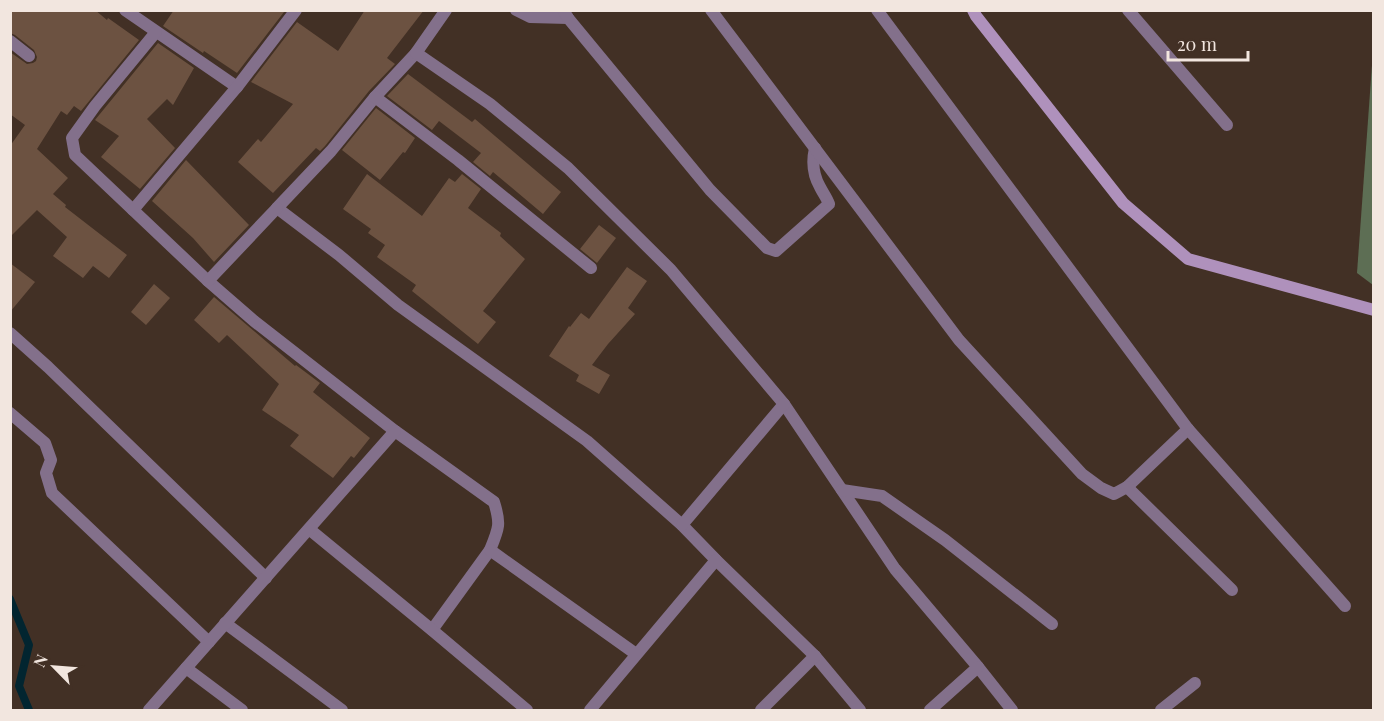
<svg xmlns="http://www.w3.org/2000/svg" width="1384" height="721" font-family="'Playfair Display',serif">
	<style>
		.forest { fill: #5d6e54 }
		.lines { fill: none; stroke-linecap: round; stroke-linejoin: round }
		.stream { stroke: #022530; stroke-width: 8 }
		.building { fill: #6c5241 }
		.street { stroke: #83708b; stroke-width: 12 }
		.secondary { stroke: #af91bc; stroke-width: 12 }
	</style>
	<rect width="100%" height="100%" fill="#423025"/>
	<polygon class="forest" points="1373,51 1373,285 1357,273"/>
	<g class="lines">
		<polyline class="stream" points="10,599 29,645 19,686 29,710"/>
	</g>
	<g class="building">
		<polygon points="10,10 95,10 107,20 108,18 139,40 81,111 74,106 67,115 61,111 37,149 68,178 53,194 66,205 65,207 127,255 109,278 93,266 83,278 53,256 67,237 38,211 37,210 10,237 10,146 25,125 10,114 10,52 27,64 33,63 36,61 37,57 34,50 15,35 10,33"/>
		<polygon points="174,10 281,10 284,12 237,73 204,51 203,53 163,26"/>
		<polygon points="365,10 424,10 387,58 395,64 369,91 325,146 320,151 316,148 273,193 238,162 258,139 261,142 293,104 251,82 297,22 338,51"/>
		<polygon points="158,43 194,68 173,105 167,99 147,119 175,148 140,189 101,157 119,136 95,120"/>
		<polygon points="408,74 472,122 475,119 561,192 543,214 493,172 490,176 473,162 481,153 439,121 432,130 387,96"/>
		<polygon points="376,108 415,138 405,153 403,152 380,180 342,150"/>
		<polygon points="186,160 249,225 214,262 193,238 152,201"/>
		<polygon points="367,174 422,216 449,178 455,182 462,174 481,189 468,208 501,233 500,236 525,259 483,311 496,322 478,344 412,291 416,285 377,257 385,245 368,233 371,229 343,209"/>
		<polygon points="599,225 616,238 597,263 580,249"/>
		<polygon points="10,263 35,282 10,312"/>
		<polygon points="627,267 647,281 628,308 635,314 608,344 592,365 610,375 599,394 576,381 579,375 549,356 569,326 570,327 581,313 589,319"/>
		<polygon points="154,284 170,298 146,325 131,312"/>
		<polygon points="214,297 295,366 296,365 320,383 313,392 370,438 354,458 351,456 333,478 290,446 299,435 262,410 279,384 227,335 219,343 194,320"/>
	</g>
	<g class="lines">
		<g class="street">
			<polyline points="125,10 237,87"/>
			<polyline points="446,10 416,53 375,97 331,151 277,208 339,255 398,305 587,441 682,525 716,560 815,656 860,710"/>
			<polyline points="516,10 530,17 568,18"/>
			<path d="M 563,10 L 568,18 L 710,190 L 767,248 L 776,251 L 829,204 C 827,198 823,193 820,187 C 813,175 812,161 815,148"/>
			<polyline points="711,10 959,340 1082,474 1101,488 1114,494 1127,487 1188,429"/>
			<polyline points="877,10 1188,429 1345,606"/>
			<polyline points="1128,10 1227,125"/>
			<path d="M 156,32 L 95,106 L 72,138 L 75,155 L 208,281 L 254,321 L 395,431 L 494,502 C 501,524 499,528 490,550 L 432,630"/>
			<polyline points="10,41 29,56"/>
			<polyline points="416,53 490,104 568,168 671,270 784,404 895,569 978,667 1012,710"/>
			<polyline points="375,97 458,160 591,268"/>
			<polyline points="133,210 237,87 296,10"/>
			<polyline points="208,281 277,208"/>
			<polyline points="10,333 48,367 266,578"/>
			<polyline points="10,413 45,443 51,460 46,473 52,493 209,642"/>
			<polyline points="1127,487 1232,590"/>
			<polyline points="842,490 882,496 945,540 1052,624"/>
			<polyline points="682,525 784,404"/>
			<polyline points="309,529 432,630 527,710"/>
			<polyline points="490,550 636,654"/>
			<polyline points="225,623 342,710"/>
			<polyline points="186,668 242,710"/>
			<polyline points="149,710 395,431"/>
			<polyline points="590,710 716,560"/>
			<polyline points="761,710 815,656"/>
			<polyline points="930,710 978,667"/>
			<polyline points="1161,710 1195,683"/>
		</g>
		<polyline class="secondary" points="973,10 976,16 1123,203 1188,259 1374,310"/>
	</g>
	<rect width="1384" height="721" fill="none" stroke="#f2e6df" stroke-width="24"/>
	<g transform="translate(54 667) rotate(295)" stroke="#423025" stroke-width="4.5" paint-order="stroke">
	<path d="M0-4.5L10 22L0 15L-10 22Z" fill="#f2e6df"/>
	<text y="-9" font-size="16" font-weight="bold" text-anchor="middle" fill="#f2e6df">N</text>
	</g>
	<path d="M1168 51v9h80v-9" fill="none" stroke="#f2e6df" stroke-width="3"/>
	<text x="1177" y="51" font-size="18" fill="#f2e6df" stroke="#423025" stroke-width="4.5" paint-order="stroke">20 m</text>
</svg>
